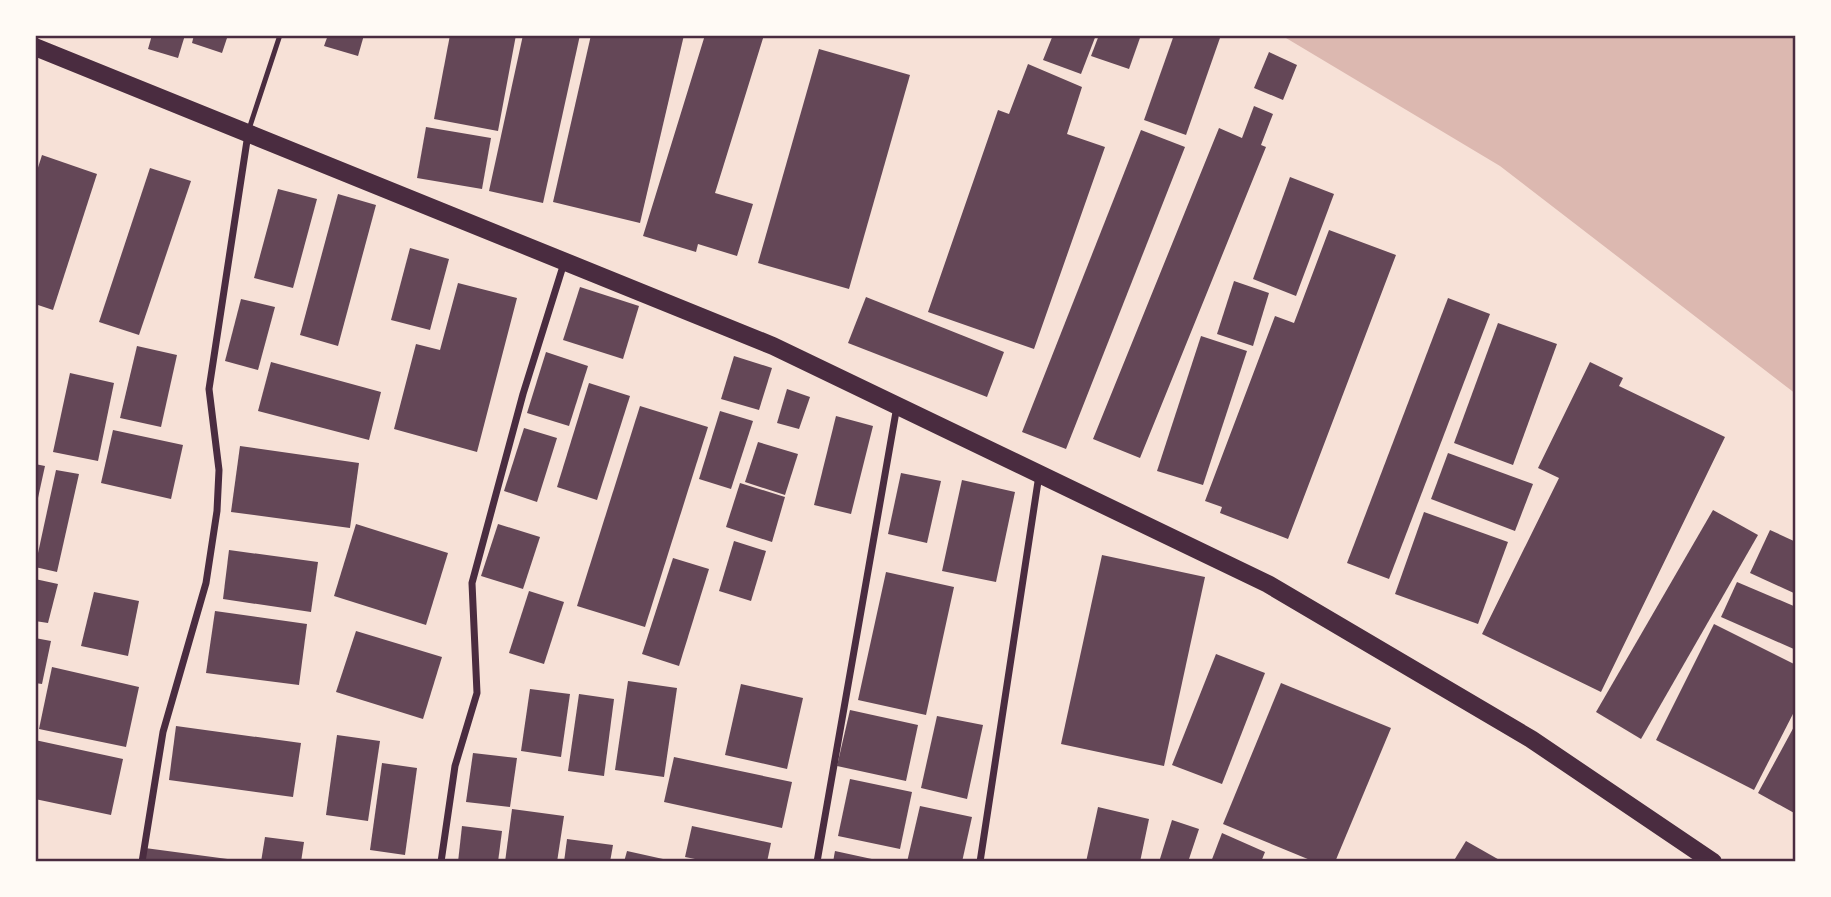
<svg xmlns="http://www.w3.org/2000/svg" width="1831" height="897" font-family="Roboto,sans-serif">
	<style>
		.water { fill: #dcb8b0 }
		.building { fill: #644757 }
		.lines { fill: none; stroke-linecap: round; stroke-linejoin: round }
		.service { stroke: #4a2c40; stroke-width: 5 }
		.minor { stroke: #4a2c40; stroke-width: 7 }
		.primary { stroke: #4a2c40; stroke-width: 18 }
		.neatline { fill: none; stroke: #4a2c40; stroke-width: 2.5 }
	</style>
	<rect width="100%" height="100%" fill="#f7e1d7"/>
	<polygon class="water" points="1281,35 1796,35 1796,394 1500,166"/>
	<g class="building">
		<polygon points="152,35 185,35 178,58 148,49"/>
		<polygon points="194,35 228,35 222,53 192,43"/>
		<polygon points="328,35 364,35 358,56 324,46"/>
		<polygon points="450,35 516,35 498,131 434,119"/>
		<polygon points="523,35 580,35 543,203 489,191"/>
		<polygon points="591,35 684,35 640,223 553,202"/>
		<polygon points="705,35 764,35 715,193 753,204 737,256 698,244 696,252 643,236"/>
		<polygon points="1053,35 1096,35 1081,74 1043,60"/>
		<polygon points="1099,35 1141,35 1129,69 1091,56"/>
		<polygon points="1174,35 1221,35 1186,135 1144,120"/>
		<polygon points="819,49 910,75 849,289 758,263"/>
		<polygon points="1269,52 1297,65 1283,100 1254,88"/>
		<polygon points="1028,64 1082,87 1067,134 1105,147 1034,349 928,312 998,110 1009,114"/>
		<polygon points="1254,106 1273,114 1261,145 1266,147 1140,458 1093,439 1219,128 1242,138"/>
		<polygon points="426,127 491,138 482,189 417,178"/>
		<polygon points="1141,130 1185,147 1066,449 1022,432"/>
		<polygon points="42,155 97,174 53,310 35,304 35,177"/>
		<polygon points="150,168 191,181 139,335 99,322"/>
		<polygon points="1290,177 1334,194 1296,296 1253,279"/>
		<polygon points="278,189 317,199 293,288 254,278"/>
		<polygon points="338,194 376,205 338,346 300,335"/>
		<polygon points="1329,230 1396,255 1288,539 1220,513 1222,507 1205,501 1275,316 1294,323"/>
		<polygon points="410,248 449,259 430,330 391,320"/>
		<polygon points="1234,281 1269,293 1253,346 1217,334"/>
		<polygon points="458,283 517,298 477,452 394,429 416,344 440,350"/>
		<polygon points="580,287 639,306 623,359 563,340"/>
		<polygon points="866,297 1004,352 987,397 848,343"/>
		<polygon points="1448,298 1490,314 1389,579 1347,563"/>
		<polygon points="241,299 275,307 258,370 225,361"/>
		<polygon points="1498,323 1557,344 1513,465 1454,443"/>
		<polygon points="1201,336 1247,351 1203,485 1157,471"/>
		<polygon points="137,346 177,355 161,427 120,418"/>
		<polygon points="546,352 588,366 569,426 527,413"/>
		<polygon points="734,356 772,368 759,410 721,399"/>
		<polygon points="271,362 381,392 369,440 258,411"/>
		<polygon points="1590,362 1623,378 1619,386 1725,437 1601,692 1482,634 1559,478 1538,468"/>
		<polygon points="70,373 114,383 98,461 53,452"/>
		<polygon points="589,383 630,396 597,500 557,487"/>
		<polygon points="787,389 810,397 799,429 777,423"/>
		<polygon points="640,406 708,427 645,627 577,606"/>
		<polygon points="720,411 753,421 731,489 699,479"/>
		<polygon points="836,416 873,426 851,514 814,505"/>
		<polygon points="524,428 557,438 537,502 504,491"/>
		<polygon points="113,430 183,445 171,499 101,483"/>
		<polygon points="758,442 798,454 785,495 745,482"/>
		<polygon points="240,446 359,463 350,528 231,512"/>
		<polygon points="1448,453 1533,484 1515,531 1431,499"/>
		<polygon points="35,464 45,466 36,507 35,507"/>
		<polygon points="56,470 79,474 57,572 35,567"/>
		<polygon points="901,473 941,481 927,543 888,534"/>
		<polygon points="962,480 1015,492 996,582 942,571"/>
		<polygon points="740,483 785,497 772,542 726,527"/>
		<polygon points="1713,510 1758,535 1641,739 1596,712"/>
		<polygon points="1424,512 1508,542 1478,624 1395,594"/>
		<polygon points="356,524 448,553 426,625 334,596"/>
		<polygon points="498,524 540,537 523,589 481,576"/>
		<polygon points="1770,530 1796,542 1796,594 1750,573"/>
		<polygon points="734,541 766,551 751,601 719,591"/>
		<polygon points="229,550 318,562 311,612 223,599"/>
		<polygon points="1102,555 1205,577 1164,766 1061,744"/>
		<polygon points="673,558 709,569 679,666 642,654"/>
		<polygon points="886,572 954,587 926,715 858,700"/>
		<polygon points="35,579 58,584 48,623 35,621"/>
		<polygon points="1737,582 1796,607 1796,650 1721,617"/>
		<polygon points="529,591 564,602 544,664 509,653"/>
		<polygon points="94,592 139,601 128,656 81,646"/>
		<polygon points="215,611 307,624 299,685 206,673"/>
		<polygon points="1714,624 1796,665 1796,708 1754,790 1656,740"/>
		<polygon points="356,631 442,657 423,719 336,692"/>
		<polygon points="35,638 51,641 42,684 35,683"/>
		<polygon points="1216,654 1265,673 1222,784 1172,765"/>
		<polygon points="52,667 139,687 126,747 39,729"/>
		<polygon points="628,681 677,688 664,777 615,770"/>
		<polygon points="1281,683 1391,728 1335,862 1315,862 1223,824"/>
		<polygon points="741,684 803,698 787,769 725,755"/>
		<polygon points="530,689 570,694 561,757 521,751"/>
		<polygon points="579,694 614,699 604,776 568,771"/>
		<polygon points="850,710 918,725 906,781 837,766"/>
		<polygon points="937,716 983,725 967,799 921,788"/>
		<polygon points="1796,723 1796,814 1758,793"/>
		<polygon points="176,726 301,743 293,797 169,780"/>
		<polygon points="337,735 380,741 368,821 326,815"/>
		<polygon points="35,740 123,759 111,815 35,799"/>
		<polygon points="473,753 517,758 510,807 466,802"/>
		<polygon points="674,757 792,782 782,828 664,802"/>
		<polygon points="382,763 417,768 405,855 370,850"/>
		<polygon points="850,779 912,792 900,849 838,836"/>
		<polygon points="920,806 972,817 962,862 907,862"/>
		<polygon points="1098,807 1149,819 1140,862 1086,862"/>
		<polygon points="512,809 564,816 557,862 505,862"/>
		<polygon points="1172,820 1199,829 1188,862 1159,862"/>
		<polygon points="462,826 502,831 498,862 458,862"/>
		<polygon points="692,826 771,843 767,862 710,862 685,857"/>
		<polygon points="1222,833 1265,852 1261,862 1211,862"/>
		<polygon points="265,837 304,842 301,862 261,862"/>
		<polygon points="567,839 613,845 610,862 564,862"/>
		<polygon points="1466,841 1503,862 1453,862"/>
		<polygon points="145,848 235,860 235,862 143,862"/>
		<polygon points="627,851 672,861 672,862 624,862"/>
		<polygon points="835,851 881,861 881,862 833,862"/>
	</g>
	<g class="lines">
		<polyline class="service" points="249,129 280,35"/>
		<g class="minor">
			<polyline points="142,862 163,732 206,583 217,511 219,470 209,389 248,134"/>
			<polyline points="441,862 455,766 477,693 472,583 523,394 564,263"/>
			<polyline points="817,862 897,406"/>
			<polyline points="980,862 1039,475"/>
		</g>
		<polyline class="primary" points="35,47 773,346 1268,584 1531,739 1713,862"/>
	</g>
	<rect width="1831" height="897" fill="none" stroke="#fffaf5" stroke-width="74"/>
	<rect x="37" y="37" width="1757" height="823" class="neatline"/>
</svg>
